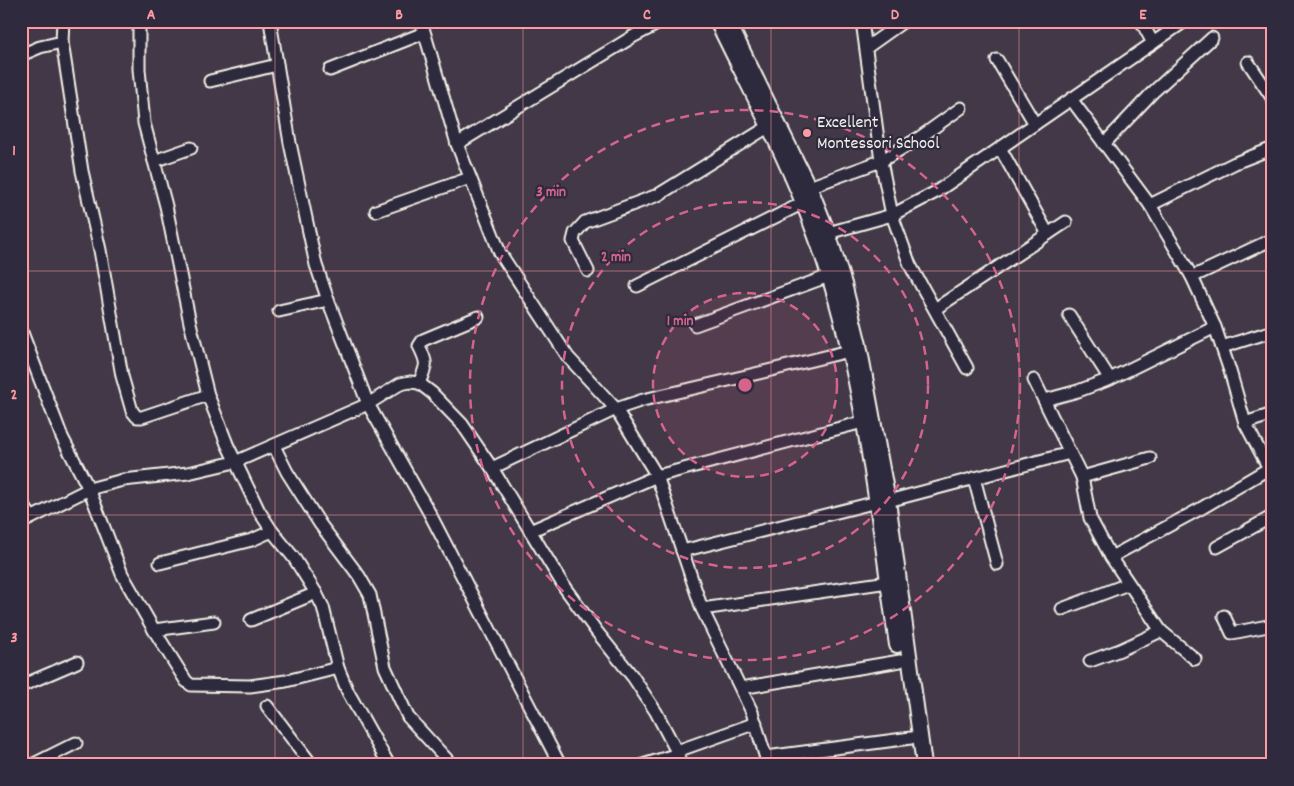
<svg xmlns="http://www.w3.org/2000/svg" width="1294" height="786" font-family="Dekko,sans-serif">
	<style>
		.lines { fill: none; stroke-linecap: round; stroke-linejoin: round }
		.minor-casing { stroke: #f4f1e8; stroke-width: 15 }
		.major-casing { stroke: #f4f1e8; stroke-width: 18 }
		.minor { stroke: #2f2a3d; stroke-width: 11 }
		.major { stroke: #2f2a3d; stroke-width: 14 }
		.grid { fill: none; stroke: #ff9aa2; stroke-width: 1; stroke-opacity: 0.55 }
		.ring { fill: none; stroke: #d4648c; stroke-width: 2.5; stroke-dasharray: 9 6 }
		.poi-dot { fill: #ff9aa2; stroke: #2f2a3d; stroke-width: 2 }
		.labels { text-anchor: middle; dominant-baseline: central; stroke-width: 4.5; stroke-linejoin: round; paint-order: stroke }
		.poi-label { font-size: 18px; fill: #f4f1e8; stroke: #2f2a3d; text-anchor: start }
		.centre { fill: #d4648c; stroke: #2f2a3d; stroke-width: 2.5 }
		.ring-label { font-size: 15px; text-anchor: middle; font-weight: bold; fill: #d4648c; stroke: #2f2a3d; stroke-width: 4.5; stroke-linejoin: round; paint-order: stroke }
		.neatline { fill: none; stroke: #ff9aa2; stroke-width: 2 }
		.grid-label { font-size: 16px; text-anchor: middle; font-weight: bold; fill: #ff9aa2 }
	</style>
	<rect width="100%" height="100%" fill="#423847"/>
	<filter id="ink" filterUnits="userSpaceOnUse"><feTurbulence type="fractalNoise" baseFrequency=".02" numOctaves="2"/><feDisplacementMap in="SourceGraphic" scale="10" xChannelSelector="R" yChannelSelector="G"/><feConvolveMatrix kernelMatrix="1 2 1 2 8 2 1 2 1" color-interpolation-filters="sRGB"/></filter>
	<g filter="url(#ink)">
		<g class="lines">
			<defs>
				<g id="minor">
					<polyline points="63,21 62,42 82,171 100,250 122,376 132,411 137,417 142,417 208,395"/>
					<polyline points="139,21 139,69 144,123 166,206 190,323 208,395 227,444 259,511 272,531 294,558 316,593 323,607 338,668 348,692 389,765"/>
					<polyline points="270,21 290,143 316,265 328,300 368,404 430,514 560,765"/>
					<polyline points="421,21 457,144 500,253 568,357 616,409 657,476 702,609 752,712 768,765"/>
					<polyline points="1141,21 1153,43"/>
					<polyline points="866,48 904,21"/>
					<polyline points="21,55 40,47 62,42"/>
					<polyline points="997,60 1035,124"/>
					<polyline points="1248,62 1273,99"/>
					<polyline points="330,70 424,33"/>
					<polyline points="210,81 277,65"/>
					<polyline points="1071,99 1150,205 1192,277 1215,327 1230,371 1245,423 1273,476"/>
					<polyline points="457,144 634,36 663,21"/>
					<polyline points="1104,144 1152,93 1212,38"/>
					<polyline points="1000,148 1048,234"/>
					<polyline points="154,161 191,148"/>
					<polyline points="809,187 881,161 919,138 961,108"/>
					<polyline points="1150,205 1235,163 1273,148"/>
					<polyline points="376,211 470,178"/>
					<polyline points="828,233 892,215 881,161 862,21"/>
					<polyline points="588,271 573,241 575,233 585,222 658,195 768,127"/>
					<polyline points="1192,277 1273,239"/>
					<polyline points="637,286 803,203"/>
					<polyline points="935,309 1066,222"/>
					<polyline points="279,311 328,300"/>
					<polyline points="1069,315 1110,379"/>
					<polyline points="695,325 829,276"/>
					<polyline points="21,330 62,437 89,489 122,574 154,630 186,681 191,685 250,686 286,681 338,668"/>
					<polyline points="1222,347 1273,331"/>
					<polyline points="967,368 910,265 892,215 936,192 1185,21"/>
					<polyline points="1034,380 1082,477 1090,518 1111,557 1161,631 1195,659"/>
					<path d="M 419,383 C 427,365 428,364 419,346 L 423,340 L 478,317"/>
					<polyline points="1045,400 1078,391 1110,379 1215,327"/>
					<polyline points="1245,423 1273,414"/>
					<polyline points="274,446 287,472 320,524 359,576 370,595 385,667 408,717 452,765"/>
					<polyline points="492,468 616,409 643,400 759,373 849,351"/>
					<polyline points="1082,477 1150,458"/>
					<polyline points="974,478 997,564"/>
					<polyline points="21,501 31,517"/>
					<polyline points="888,501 1070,453"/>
					<polyline points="21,523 89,489 123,480 188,473 235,462 368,404 400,384 410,382 419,383 432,393 462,424 492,468 565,588 597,632 633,677 656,712 678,754 680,765"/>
					<polyline points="530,531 657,476 863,422"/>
					<polyline points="1217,547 1273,516"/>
					<polyline points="682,551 877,502"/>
					<polyline points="1111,557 1200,509 1268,469"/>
					<polyline points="160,563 252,540 272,531"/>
					<polyline points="702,609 888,582"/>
					<polyline points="1062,609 1128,584"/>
					<polyline points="1224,616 1232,633 1273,625"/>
					<polyline points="251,620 316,593"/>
					<polyline points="154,630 214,622"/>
					<polyline points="1090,661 1120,650 1161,631"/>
					<polyline points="21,686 77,662"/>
					<polyline points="741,688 900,661"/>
					<polyline points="267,706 312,765"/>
					<polyline points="677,751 756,723"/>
					<polyline points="766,757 911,738"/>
					<polyline points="32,765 76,743"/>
					<polyline points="643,765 678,754"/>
				</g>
				<g id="major">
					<path d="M 717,21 C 751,91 789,161 815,234 C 863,365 877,508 897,645"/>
					<polyline points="728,21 814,198 828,233 844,284 859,345 888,501 924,765"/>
				</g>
			</defs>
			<use href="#minor" class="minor-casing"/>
			<use href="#major" class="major-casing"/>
			<use href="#minor" class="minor"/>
			<use href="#major" class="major"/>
		</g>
	</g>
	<path class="grid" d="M 275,21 L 275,765M 523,21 L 523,765M 771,21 L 771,765M 1019,21 L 1019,765M 21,271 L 1273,271M 21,515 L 1273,515"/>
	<circle cx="745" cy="385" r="92" fill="#d4648c" fill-opacity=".12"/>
	<g class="ring">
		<circle cx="745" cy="385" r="92"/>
		<circle cx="745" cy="385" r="183"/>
		<circle cx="745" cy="385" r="275"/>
	</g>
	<circle class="poi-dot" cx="807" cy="133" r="5"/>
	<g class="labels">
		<g class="poi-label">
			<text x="817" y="123">Excellent<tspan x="817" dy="21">Montessori School</tspan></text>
		</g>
	</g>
	<circle cx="745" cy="385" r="8" class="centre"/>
	<g class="ring-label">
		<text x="551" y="196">3 min</text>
		<text x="616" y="261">2 min</text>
		<text x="680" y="325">1 min</text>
	</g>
	<rect width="1294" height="786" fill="none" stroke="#2f2a3d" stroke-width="55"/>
	<rect x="28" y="28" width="1238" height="730" class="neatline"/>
	<g class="grid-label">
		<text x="151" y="19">A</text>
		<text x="399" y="19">B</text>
		<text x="647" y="19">C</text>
		<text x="895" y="19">D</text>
		<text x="1143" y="19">E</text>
		<text x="14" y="155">1</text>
		<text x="14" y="399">2</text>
		<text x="14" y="642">3</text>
	</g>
</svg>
